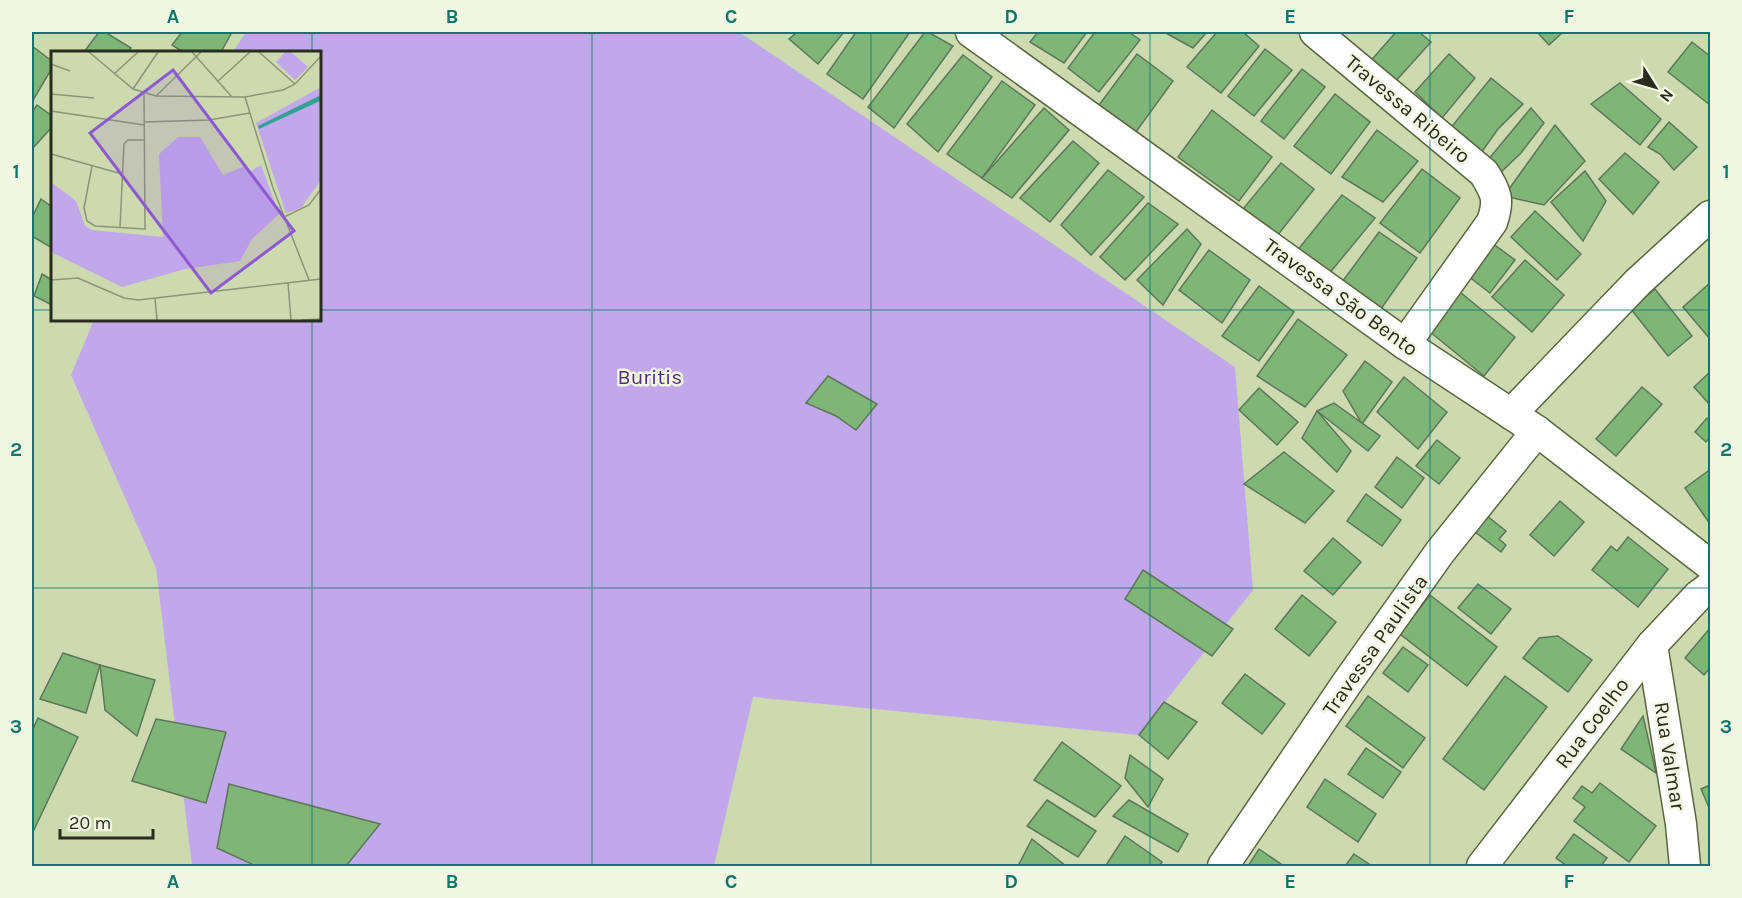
<svg xmlns="http://www.w3.org/2000/svg" width="1742" height="898" font-family="Karla,sans-serif">
	<style>
		.green { fill: #c1a8eb }
		.building { fill: #80b578; stroke: #5c7758; stroke-width: 1.5 }
		.lines { fill: none; stroke-linecap: round; stroke-linejoin: round }
		.street-casing { stroke: #5b653f; stroke-width: 33 }
		.street { stroke: #fff; stroke-width: 30 }
		.grid { fill: none; stroke: #0f766e; stroke-width: 1.5; stroke-opacity: 0.55 }
		.labels { text-anchor: middle; dominant-baseline: central; stroke-width: 5; stroke-linejoin: round; paint-order: stroke }
		.street-label { font-size: 21px; fill: #282d1c; stroke: #f1f7e2 }
		.park-label { font-size: 21px; fill: #522d7f; stroke: #f1f7e2 }
		.inset-road { fill: none; stroke: #8b9575; stroke-width: 1.5 }
		.view { fill: #8d59d1; fill-opacity: 0.15; stroke: #8d59d1; stroke-width: 3 }
		.inset-edge { fill: none; stroke: #282d1c; stroke-width: 3 }
		.neatline { fill: none; stroke: #0f766e; stroke-width: 2 }
		.grid-label { font-size: 20px; text-anchor: middle; font-weight: bold; fill: #0f766e }
	</style>
	<rect width="100%" height="100%" fill="#cddab0"/>
	<polygon class="green" points="246,32 739,32 1235,367 1253,590 1139,735 753,697 714,866 192,866 156,568 71,375 94,320 320,320 320,52 233,52"/>
	<g class="building">
		<polygon points="99,32 105,32 131,48 128,52 84,52"/>
		<polygon points="182,32 232,32 221,52 183,52 172,45"/>
		<polygon points="797,32 844,32 818,64 789,39"/>
		<polygon points="856,32 910,32 863,99 827,74"/>
		<polygon points="925,32 928,32 953,46 894,128 868,107"/>
		<polygon points="1038,32 1087,32 1064,63 1030,42"/>
		<polygon points="1095,32 1129,32 1140,40 1099,92 1068,68"/>
		<polygon points="1164,32 1207,32 1193,48"/>
		<polygon points="1217,32 1243,32 1259,46 1221,93 1187,67"/>
		<polygon points="1396,32 1419,32 1431,42 1394,83 1368,64"/>
		<polygon points="1537,32 1563,32 1549,45"/>
		<polygon points="1692,42 1710,56 1710,105 1668,72"/>
		<polygon points="32,46 52,61 52,68 32,102"/>
		<polygon points="1265,49 1292,70 1254,116 1228,96"/>
		<polygon points="1137,54 1173,81 1133,136 1096,109"/>
		<polygon points="1449,54 1475,78 1442,118 1415,92"/>
		<polygon points="963,55 992,77 938,152 907,124"/>
		<polygon points="1302,69 1325,87 1284,139 1261,121"/>
		<polygon points="1491,78 1523,104 1498,129 1481,153 1449,130"/>
		<polygon points="1002,81 1035,105 982,178 947,154"/>
		<polygon points="1620,83 1661,119 1640,145 1591,104"/>
		<polygon points="1335,94 1370,122 1331,174 1294,146"/>
		<polygon points="37,105 52,116 52,127 32,149 32,112"/>
		<polygon points="1044,108 1069,130 1012,198 982,178"/>
		<polygon points="1531,108 1544,123 1521,153 1496,177 1487,161"/>
		<polygon points="1212,110 1272,157 1239,201 1178,157"/>
		<polygon points="1669,122 1697,147 1674,170 1660,154 1648,147"/>
		<polygon points="1555,125 1585,161 1544,205 1504,196"/>
		<polygon points="1377,130 1418,161 1383,202 1342,177"/>
		<polygon points="1073,141 1099,163 1050,222 1020,198"/>
		<polygon points="1625,153 1659,182 1633,214 1599,179"/>
		<polygon points="1281,163 1314,189 1273,241 1238,215"/>
		<polygon points="1422,169 1460,198 1420,253 1380,223"/>
		<polygon points="1108,170 1144,197 1091,255 1061,225"/>
		<polygon points="1585,171 1606,201 1583,241 1551,202"/>
		<polygon points="1342,195 1375,218 1328,275 1296,252"/>
		<polygon points="41,199 52,207 52,248 32,236 32,218"/>
		<polygon points="1148,203 1178,224 1125,280 1100,257"/>
		<polygon points="1535,211 1581,254 1557,280 1511,237"/>
		<polygon points="1187,229 1201,244 1163,305 1137,280"/>
		<polygon points="1379,232 1417,258 1376,316 1339,286"/>
		<polygon points="1488,240 1515,260 1490,293 1463,272"/>
		<polygon points="1209,250 1250,280 1222,323 1179,290"/>
		<polygon points="1525,260 1564,295 1532,332 1492,297"/>
		<polygon points="42,274 52,280 52,305 34,296"/>
		<polygon points="1710,283 1710,339 1683,307"/>
		<polygon points="1259,286 1294,312 1259,361 1222,336"/>
		<polygon points="1455,288 1515,337 1484,376 1424,327"/>
		<polygon points="1655,289 1692,336 1668,356 1631,309"/>
		<polygon points="1298,319 1347,355 1305,407 1257,376"/>
		<polygon points="1365,361 1392,382 1362,424 1343,391"/>
		<polygon points="1710,372 1710,405 1694,387"/>
		<polygon points="828,376 877,404 856,430 836,416 806,403"/>
		<polygon points="1404,377 1447,412 1418,449 1377,412"/>
		<polygon points="1642,387 1662,404 1616,456 1596,439"/>
		<polygon points="1259,388 1298,422 1277,445 1239,410"/>
		<polygon points="1334,403 1380,436 1368,451 1317,411"/>
		<polygon points="1317,411 1351,451 1337,472 1302,438"/>
		<polygon points="1707,418 1710,421 1710,437 1706,442 1695,432"/>
		<polygon points="1437,440 1460,458 1439,484 1416,466"/>
		<polygon points="1284,452 1334,491 1305,523 1244,484"/>
		<polygon points="1397,457 1424,478 1402,508 1375,487"/>
		<polygon points="1708,471 1710,474 1710,519 1708,521 1685,488"/>
		<polygon points="1366,494 1401,520 1382,546 1347,521"/>
		<polygon points="1560,501 1584,522 1554,556 1530,535"/>
		<polygon points="1486,515 1506,531 1499,539 1506,545 1501,552 1474,531"/>
		<polygon points="1628,537 1668,569 1638,607 1592,570 1611,546 1617,551"/>
		<polygon points="1333,538 1361,562 1333,595 1304,571"/>
		<polygon points="1143,570 1233,629 1212,656 1125,599"/>
		<polygon points="1478,584 1511,609 1491,634 1458,608"/>
		<polygon points="1302,595 1336,622 1309,656 1275,629"/>
		<polygon points="1430,595 1497,647 1467,686 1400,634"/>
		<polygon points="1710,628 1710,668 1704,675 1685,658"/>
		<polygon points="1558,636 1592,660 1568,692 1523,658 1539,638"/>
		<polygon points="1403,647 1428,665 1408,692 1383,673"/>
		<polygon points="63,653 100,665 86,713 40,699"/>
		<polygon points="100,665 155,680 137,736 105,710"/>
		<polygon points="1245,674 1285,704 1262,734 1222,703"/>
		<polygon points="1505,676 1547,707 1484,790 1443,759"/>
		<polygon points="1368,696 1425,738 1403,768 1346,726"/>
		<polygon points="1164,702 1197,722 1168,759 1139,735"/>
		<polygon points="1643,716 1656,773 1621,749"/>
		<polygon points="38,718 78,737 32,834 32,731"/>
		<polygon points="156,719 226,732 206,803 132,781"/>
		<polygon points="1062,742 1121,786 1095,817 1034,780"/>
		<polygon points="1366,748 1401,772 1383,798 1348,774"/>
		<polygon points="1130,755 1163,779 1148,807 1125,778"/>
		<polygon points="1325,779 1376,814 1358,842 1307,807"/>
		<polygon points="1600,783 1656,826 1629,862 1574,821 1585,807 1573,798 1582,786 1592,793"/>
		<polygon points="229,784 380,824 346,866 256,866 217,848"/>
		<polygon points="1710,785 1710,810 1701,789"/>
		<polygon points="1047,800 1096,831 1078,857 1027,826"/>
		<polygon points="1129,800 1188,834 1178,852 1113,816"/>
		<polygon points="1574,834 1607,858 1601,866 1567,866 1556,858"/>
		<polygon points="1125,836 1162,862 1159,866 1106,865"/>
		<polygon points="1032,839 1066,866 1018,866"/>
		<polygon points="1259,849 1284,866 1248,866"/>
		<polygon points="1354,854 1372,866 1345,866"/>
	</g>
	<g class="lines">
		<defs>
			<g id="street">
				<polyline points="971,32 1405,344 1537,431 1710,565"/>
				<path d="M 1315,32 L 1484,173 C 1496,193 1500,199 1492,222 L 1405,344"/>
				<polyline points="1511,414 1638,282 1710,216"/>
				<polyline points="1652,645 1681,824 1685,866"/>
				<polyline points="1223,866 1347,683 1440,552 1537,431"/>
				<polyline points="1482,866 1652,645 1698,596 1710,587"/>
			</g>
		</defs>
		<use href="#street" class="street-casing"/>
		<use href="#street" class="street"/>
	</g>
	<path class="grid" d="M 312,32 L 312,52M 592,32 L 592,866M 871,32 L 871,866M 1150,32 L 1150,866M 1430,32 L 1430,866M 32,310 L 52,310M 320,310 L 1710,310M 312,320 L 312,866M 32,588 L 1710,588"/>
	<g class="labels">
		<g class="street-label">
			<text transform="translate(1408 109) rotate(40)">Travessa Ribeiro</text>
			<text transform="translate(1341 297) rotate(36)">Travessa São Bento</text>
			<text transform="translate(1375 645) rotate(-55)">Travessa Paulista</text>
			<text transform="translate(1592 723) rotate(-53)">Rua Coelho</text>
			<text transform="translate(1670 756) rotate(81)">Rua Valmar</text>
		</g>
		<g class="park-label">
			<text x="650" y="377">Buritis</text>
		</g>
	</g>
	<g transform="translate(51 51)">
		<rect width="270" height="270" fill="#cddab0"/>
		<path d="M 234,1 L 240,1 L 257,16 L 244,29 L 225,11 ZM 270,36 L 270,129 L 250,157 L 235,162 L 205,72 ZM 127,86 L 149,86 L 172,124 L 194,115 L 198,121 L 210,114 L 228,163 L 201,188 L 189,210 L 134,218 L 71,236 L 0,201 L 0,131 L 25,150 L 34,175 L 41,179 L 112,186 L 108,103 Z" fill="#c1a8eb"/>
		<path d="M 270,44 L 269,50 L 208,78 L 207,75 Z" fill="#32a393"/>
		<path class="inset-road" d="M 38,1 L 82,38 L 105,45 L 194,46 L 232,39 L 244,33 L 270,5M 141,1 L 181,46M 208,1 L 244,33M 0,13 L 19,20M 63,23 L 87,1M 166,31 L 199,1M 82,38 L 107,1M 0,43 L 43,47M 105,45 L 150,1M 194,46 L 222,137 L 258,229M 0,60 L 93,74M 93,71 L 158,69 L 199,62M 0,103 L 71,123M 41,115 L 33,157 L 36,170 L 44,175 L 94,178 L 93,43M 233,166 L 258,154 L 270,138M 69,176 L 73,93 L 77,89 L 94,89M 0,229 L 27,227 L 73,247 L 87,249 L 270,228M 237,232 L 240,269M 104,247 L 106,269M 250,269 L 270,268"/>
		<path class="view" d="M 122,19 L 243,180 L 160,242 L 39,82 Z"/>
		<rect width="270" height="270" class="inset-edge"/>
	</g>
	<rect width="1742" height="898" fill="none" stroke="#f1f7e2" stroke-width="66"/>
	<g transform="translate(1655 87) rotate(127)" stroke="#f1f7e2" stroke-width="4.5" paint-order="stroke">
	<path d="M0-4.5L10 22L0 15L-10 22Z" fill="#282d1c"/>
	<text y="-9" font-size="16" font-weight="bold" text-anchor="middle" fill="#282d1c">N</text>
	</g>
	<path d="M60 829v9h93v-9" fill="none" stroke="#282d1c" stroke-width="3"/>
	<text x="69" y="829" font-size="18" fill="#282d1c" stroke="#f1f7e2" stroke-width="4.5" paint-order="stroke">20 m</text>
	<rect x="33" y="33" width="1676" height="832" class="neatline"/>
	<g class="grid-label">
		<text x="173" y="23">A</text>
		<text x="452" y="23">B</text>
		<text x="731" y="23">C</text>
		<text x="1011" y="23">D</text>
		<text x="1290" y="23">E</text>
		<text x="1569" y="23">F</text>
		<text x="16" y="178">1</text>
		<text x="1726" y="178">1</text>
		<text x="16" y="456">2</text>
		<text x="1726" y="456">2</text>
		<text x="16" y="733">3</text>
		<text x="1726" y="733">3</text>
		<text x="173" y="888">A</text>
		<text x="452" y="888">B</text>
		<text x="731" y="888">C</text>
		<text x="1011" y="888">D</text>
		<text x="1290" y="888">E</text>
		<text x="1569" y="888">F</text>
	</g>
</svg>
